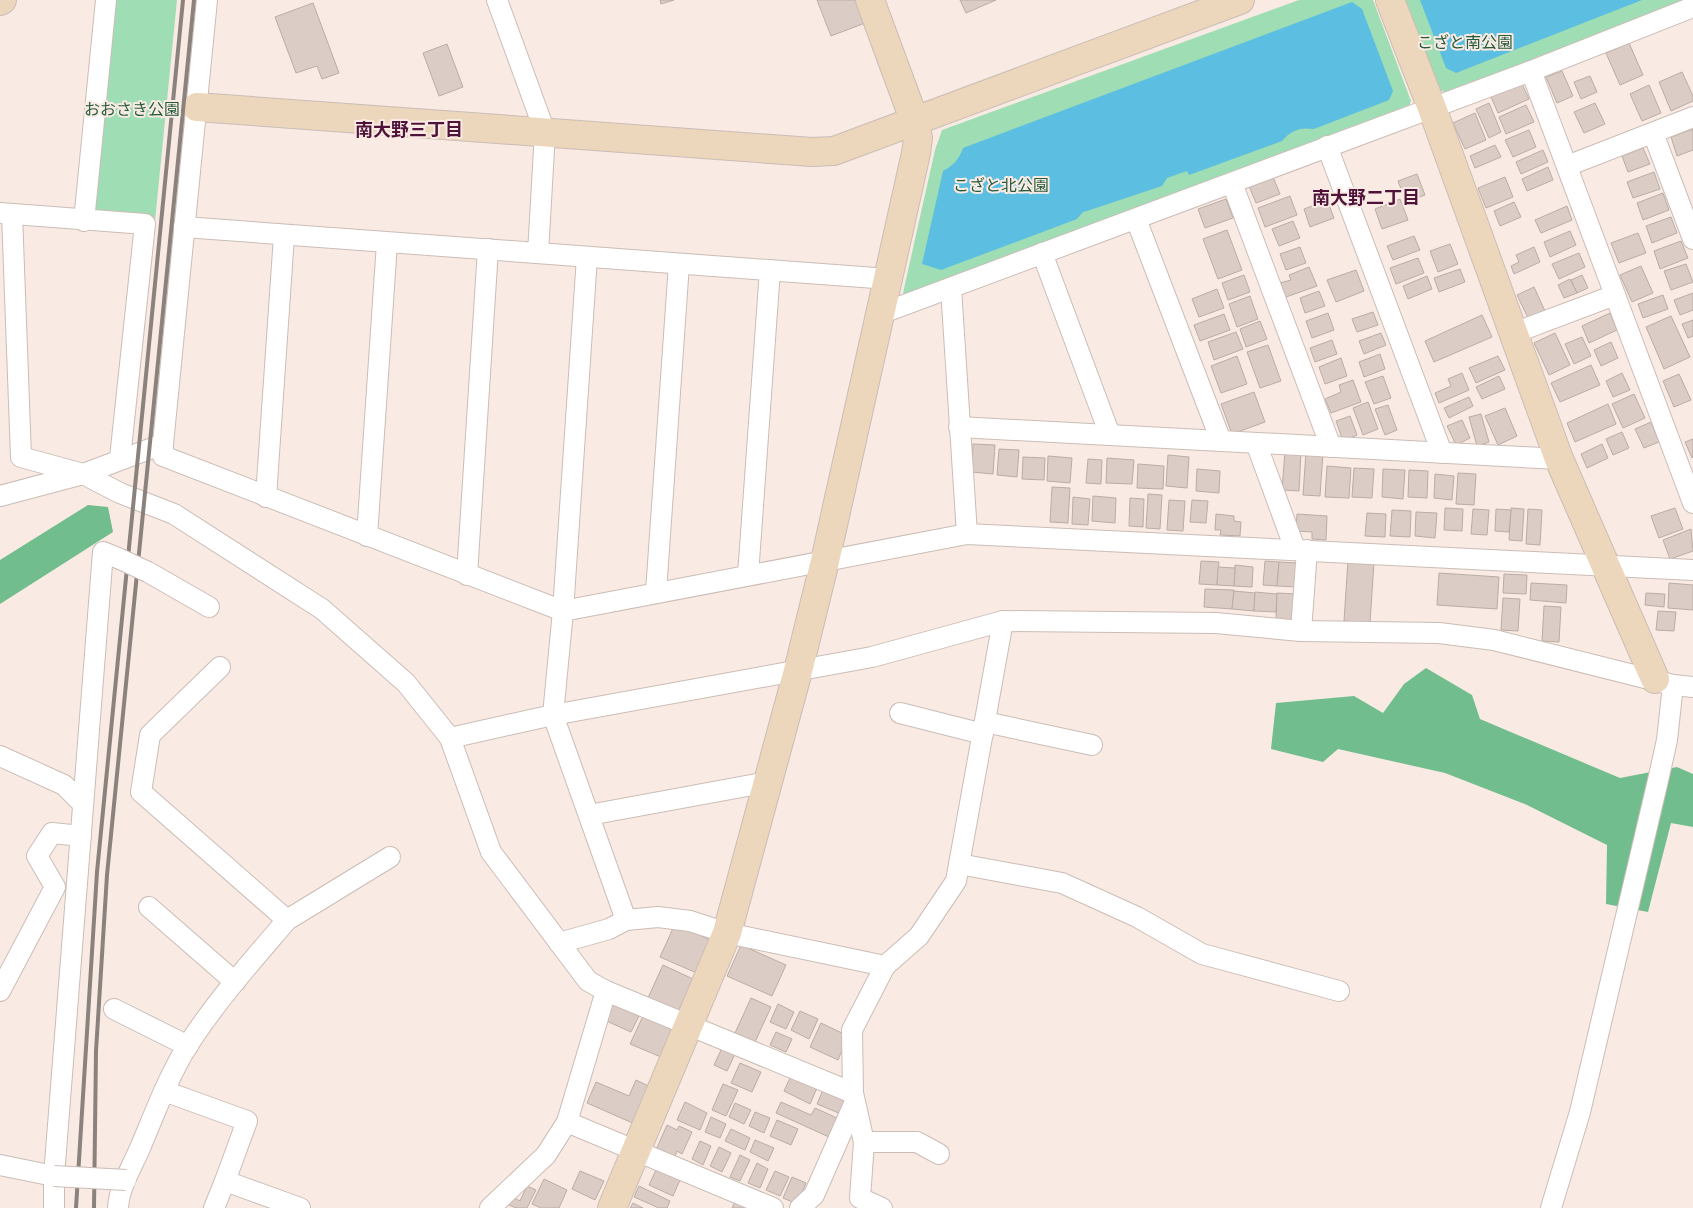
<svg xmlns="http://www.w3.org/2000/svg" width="1693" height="1208" font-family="'Fira Sans','Noto Sans JP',sans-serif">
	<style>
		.green { fill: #9fdeb4 }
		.forest { fill: #72bd8d }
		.water { fill: #5cbee0 }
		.building { fill: #dbcdc6; stroke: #baada6 }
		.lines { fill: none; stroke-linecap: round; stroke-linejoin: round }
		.street-casing { stroke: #cbbdb6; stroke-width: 22 }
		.secondary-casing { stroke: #cbbdb6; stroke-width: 30 }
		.street { stroke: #fff; stroke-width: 20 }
		.secondary { stroke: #ecd6bc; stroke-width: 28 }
		.rail { stroke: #8b827d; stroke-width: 4 }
		.street-bridge-casing { stroke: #cbbdb6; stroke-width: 22; stroke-linecap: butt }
		.street-bridge { stroke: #fff; stroke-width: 20 }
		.labels { text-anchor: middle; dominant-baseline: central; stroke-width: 4; stroke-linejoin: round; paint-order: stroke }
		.park-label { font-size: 16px; fill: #245b3b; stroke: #f9ebe4 }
		.neighbourhood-label { font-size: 18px; font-weight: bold; fill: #4f1339; stroke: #f9ebe4 }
	</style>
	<rect width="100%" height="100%" fill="#f9ebe4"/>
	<g class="green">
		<polygon points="109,0 177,0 155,221 87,218"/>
		<polygon points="1299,0 1373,0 1411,101 1408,109 908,296 903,293 935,150 942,130"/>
		<polygon points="1404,0 1688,0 1446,93 1439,89"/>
	</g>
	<g class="forest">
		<polygon points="88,505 108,507 113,532 0,604 0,560"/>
		<polygon points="1426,668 1472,695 1480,719 1620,778 1677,767 1693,774 1693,827 1671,823 1648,912 1606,904 1607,845 1527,805 1445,773 1338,749 1323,762 1271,749 1276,703 1354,696 1383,713 1404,684"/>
	</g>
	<g class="water">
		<polygon points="1420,0 1642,0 1456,73 1446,68"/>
		<path d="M 1352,2 L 1362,9 L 1393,91 L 1389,100 L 1314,129 C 1299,127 1292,130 1282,141 L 1189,175 L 1187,171 L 1167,178 L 1162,186 L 1090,210 L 1083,212 L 1077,219 L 941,270 L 922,264 L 943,171 C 954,165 959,159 963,148 Z"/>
	</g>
	<g class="building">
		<polygon points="660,0 674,0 661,4"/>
		<polygon points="817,0 856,0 865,23 831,36"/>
		<polygon points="960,0 996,0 966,13"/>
		<polygon points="313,3 339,73 322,79 317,66 296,73 275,17"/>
		<polygon points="1629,43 1643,75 1620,85 1606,53"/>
		<polygon points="447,44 463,87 439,96 423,53"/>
		<polygon points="1562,71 1573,96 1557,103 1546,77"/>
		<polygon points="1682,72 1693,96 1693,101 1671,111 1659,82"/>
		<polygon points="1590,76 1597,92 1581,99 1574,82"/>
		<polygon points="1522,84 1529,99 1498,113 1491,97"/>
		<polygon points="1649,85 1661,113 1642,121 1630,94"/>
		<polygon points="1489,103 1501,132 1489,138 1476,109"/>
		<polygon points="1595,103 1605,124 1584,133 1574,112"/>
		<polygon points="1526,105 1534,122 1506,134 1499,117"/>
		<polygon points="1475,113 1486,140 1465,149 1453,123"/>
		<polygon points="1693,129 1693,150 1677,156 1671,137"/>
		<polygon points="1529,130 1536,147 1513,157 1505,140"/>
		<polygon points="1495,145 1501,157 1475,168 1470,156"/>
		<polygon points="1643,148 1650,164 1628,172 1622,156"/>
		<polygon points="1543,150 1548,162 1521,174 1516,162"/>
		<polygon points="1548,167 1553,180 1527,191 1522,179"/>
		<polygon points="1654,172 1660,189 1633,198 1627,182"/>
		<polygon points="1417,174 1425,195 1406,202 1398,181"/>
		<polygon points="1273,177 1280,194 1256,203 1249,186"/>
		<polygon points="1505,177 1513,197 1486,208 1478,188"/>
		<polygon points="1663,193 1669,210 1643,220 1637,203"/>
		<polygon points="1290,196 1297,215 1265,227 1258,208"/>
		<polygon points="1226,199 1233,218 1205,228 1198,209"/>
		<polygon points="1400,199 1408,220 1382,229 1375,209"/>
		<polygon points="1327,200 1334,218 1310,227 1304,209"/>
		<polygon points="1514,202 1521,217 1500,226 1494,211"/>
		<polygon points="1567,206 1572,220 1541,233 1535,220"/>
		<polygon points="1671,217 1677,233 1652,243 1646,226"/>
		<polygon points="1293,221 1300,238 1279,246 1272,229"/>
		<polygon points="1227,230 1242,270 1218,279 1203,239"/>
		<polygon points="1570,231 1576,245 1550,257 1544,242"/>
		<polygon points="1638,233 1646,253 1619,263 1611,243"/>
		<polygon points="1414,236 1420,250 1393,260 1387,246"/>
		<polygon points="1681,241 1688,258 1660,269 1654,251"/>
		<polygon points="1450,244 1458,264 1438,272 1430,251"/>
		<polygon points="1300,247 1306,263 1286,270 1280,254"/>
		<polygon points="1534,247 1540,262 1514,274 1511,266 1519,262 1516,255"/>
		<polygon points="1579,253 1585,267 1559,279 1552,264"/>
		<polygon points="1418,258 1424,273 1396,284 1390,268"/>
		<polygon points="1686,264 1693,282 1671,290 1664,271"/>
		<polygon points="1641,266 1653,293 1632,302 1620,275"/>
		<polygon points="1309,267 1317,286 1286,297 1280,283 1291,280 1289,275"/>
		<polygon points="1460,269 1465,282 1439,292 1434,278"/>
		<polygon points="1356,270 1364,291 1336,302 1327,280"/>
		<polygon points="1244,275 1250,292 1228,300 1222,283"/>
		<polygon points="1582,275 1588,288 1577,293 1571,280"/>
		<polygon points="1427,276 1432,289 1408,299 1403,286"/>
		<polygon points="1570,279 1577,293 1564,298 1558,285"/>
		<polygon points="1534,287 1545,311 1528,318 1517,295"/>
		<polygon points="1217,289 1224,308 1199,317 1192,299"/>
		<polygon points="1319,291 1325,306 1305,313 1300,298"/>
		<polygon points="1693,293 1693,310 1680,315 1674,300"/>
		<polygon points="1663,295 1668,309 1643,318 1638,304"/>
		<polygon points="1250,296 1258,319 1237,327 1229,304"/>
		<polygon points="1373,312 1378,325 1357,332 1352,319"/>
		<polygon points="1328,313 1334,330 1312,338 1306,321"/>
		<polygon points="1610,313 1617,330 1589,343 1582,326"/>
		<polygon points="1224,314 1230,330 1200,341 1194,325"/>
		<polygon points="1482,315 1492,337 1434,362 1425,341"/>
		<polygon points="1671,316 1690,357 1664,369 1646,327"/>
		<polygon points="1693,320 1693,336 1688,338 1682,324"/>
		<polygon points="1260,321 1267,339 1246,347 1240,329"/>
		<polygon points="1236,332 1243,349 1214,360 1208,342"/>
		<polygon points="1381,333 1386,345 1364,354 1359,341"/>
		<polygon points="1555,333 1570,365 1549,375 1534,343"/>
		<polygon points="1582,337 1591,356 1574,364 1565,344"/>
		<polygon points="1332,340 1337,354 1315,362 1310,348"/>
		<polygon points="1611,342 1618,358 1601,366 1594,350"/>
		<polygon points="1268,345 1281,381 1260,388 1247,352"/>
		<polygon points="1380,354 1385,369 1364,377 1359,362"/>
		<polygon points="1237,356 1247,384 1221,393 1211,366"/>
		<polygon points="1498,356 1505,370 1476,383 1469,368"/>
		<polygon points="1341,358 1347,376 1325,384 1319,367"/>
		<polygon points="1591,365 1600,385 1560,402 1551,383"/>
		<polygon points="1462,373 1469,390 1439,403 1435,393 1451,386 1448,379"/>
		<polygon points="1622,373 1630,390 1613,397 1606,381"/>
		<polygon points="1679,374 1691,400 1674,407 1663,381"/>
		<polygon points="1383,376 1391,398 1374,404 1365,382"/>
		<polygon points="1499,376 1505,389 1482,399 1476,387"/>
		<polygon points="1353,380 1361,402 1331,413 1325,399 1341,392 1339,385"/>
		<polygon points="1254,392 1265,422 1232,434 1221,404"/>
		<polygon points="1634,394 1645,418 1623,428 1612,404"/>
		<polygon points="1469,397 1473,406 1449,418 1444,408"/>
		<polygon points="1368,402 1378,429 1363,435 1353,408"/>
		<polygon points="1608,404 1616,424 1575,442 1567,423"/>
		<polygon points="1388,405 1397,430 1385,435 1375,409"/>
		<polygon points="1505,408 1517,436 1498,445 1485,416"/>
		<polygon points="1481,414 1489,442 1477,446 1469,417"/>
		<polygon points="1350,416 1357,435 1343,441 1336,421"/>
		<polygon points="1462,420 1470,438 1456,445 1447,426"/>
		<polygon points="1651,422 1659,442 1644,448 1635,429"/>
		<polygon points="1622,432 1629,448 1613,455 1606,439"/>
		<polygon points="1693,439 1693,457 1692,458 1685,442"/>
		<polygon points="973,444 995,445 993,474 972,472"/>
		<polygon points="1602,444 1608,458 1587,468 1581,454"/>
		<polygon points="999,449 1019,450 1017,477 997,475"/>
		<polygon points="1285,451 1301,452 1299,491 1282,490"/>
		<polygon points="1306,452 1323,453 1320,496 1303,495"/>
		<polygon points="1168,455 1189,457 1187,488 1166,486"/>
		<polygon points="1048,456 1072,458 1070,483 1047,481"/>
		<polygon points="1023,457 1045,458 1044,480 1022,479"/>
		<polygon points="1107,458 1134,460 1132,484 1106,483"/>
		<polygon points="1088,459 1102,460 1101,484 1086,483"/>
		<polygon points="1138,464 1164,466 1163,489 1137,488"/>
		<polygon points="1327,466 1351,468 1349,498 1325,497"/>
		<polygon points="1354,468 1374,469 1372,498 1352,497"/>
		<polygon points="1197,469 1220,471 1219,493 1196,491"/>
		<polygon points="1383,469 1405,470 1403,499 1382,497"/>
		<polygon points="1409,470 1428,471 1427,498 1408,497"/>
		<polygon points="1458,473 1476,474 1474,505 1456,504"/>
		<polygon points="1435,474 1454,476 1452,500 1434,498"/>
		<polygon points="1052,487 1070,488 1068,523 1050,522"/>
		<polygon points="1148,494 1162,495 1160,529 1146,528"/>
		<polygon points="1093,496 1116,498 1115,523 1092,521"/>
		<polygon points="1073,497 1090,499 1088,525 1072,524"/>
		<polygon points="1130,498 1144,499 1143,527 1129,526"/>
		<polygon points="1169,500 1185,501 1183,531 1167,530"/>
		<polygon points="1192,500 1208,501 1206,523 1190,522"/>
		<polygon points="1445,508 1463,509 1462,531 1444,530"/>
		<polygon points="1511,508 1524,509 1522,541 1509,540"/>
		<polygon points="1675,508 1683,529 1659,538 1651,516"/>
		<polygon points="1473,509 1489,510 1487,535 1471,534"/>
		<polygon points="1496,509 1511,510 1509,532 1495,531"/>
		<polygon points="1528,509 1542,510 1540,545 1526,544"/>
		<polygon points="1392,510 1411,511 1410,537 1390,536"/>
		<polygon points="1416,512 1437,513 1435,538 1415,536"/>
		<polygon points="1367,513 1386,514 1385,537 1365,536"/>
		<polygon points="1216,514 1234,516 1234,521 1241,522 1240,536 1220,535 1221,530 1215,530"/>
		<polygon points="1297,514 1327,516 1326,540 1312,539 1312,532 1296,531"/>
		<polygon points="1691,529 1693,551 1670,559 1663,540"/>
		<polygon points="1348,560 1374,562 1370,623 1344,621"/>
		<polygon points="1201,561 1219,562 1217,585 1199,584"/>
		<polygon points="1265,561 1279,562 1277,586 1263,585"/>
		<polygon points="1279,562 1298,563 1297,587 1277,586"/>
		<polygon points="1235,565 1253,567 1252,587 1234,586"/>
		<polygon points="1218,567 1235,568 1234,586 1217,585"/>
		<polygon points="1439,573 1499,577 1497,609 1437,605"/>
		<polygon points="1504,574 1527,575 1526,594 1503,593"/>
		<polygon points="1531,583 1567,585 1566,603 1530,600"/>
		<polygon points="1669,583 1693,585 1693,610 1668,608"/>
		<polygon points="1205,589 1234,590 1232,609 1204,607"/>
		<polygon points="1234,591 1255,593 1254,611 1232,609"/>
		<polygon points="1255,592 1277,594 1276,612 1254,611"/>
		<polygon points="1277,593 1297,594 1296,621 1276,620"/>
		<polygon points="1646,593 1665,594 1664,607 1645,605"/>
		<polygon points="1503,598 1520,599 1518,631 1501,630"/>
		<polygon points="1544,606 1561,607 1559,642 1542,641"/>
		<polygon points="1658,611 1676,612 1674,631 1656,630"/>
		<polygon points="675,924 713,941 699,974 660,957"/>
		<polygon points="741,945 786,965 772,996 727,976"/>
		<polygon points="663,965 693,979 677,1014 647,1000"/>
		<polygon points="751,998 771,1007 755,1042 735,1033"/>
		<polygon points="609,1003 639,1016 631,1032 602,1019"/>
		<polygon points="778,1004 794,1012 786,1029 770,1022"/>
		<polygon points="800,1011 818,1019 809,1039 791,1030"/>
		<polygon points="643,1016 673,1030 661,1057 630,1044"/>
		<polygon points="821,1023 848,1036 838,1060 810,1047"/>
		<polygon points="776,1032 792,1039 786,1052 770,1045"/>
		<polygon points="722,1048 735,1054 727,1071 714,1065"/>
		<polygon points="740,1063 761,1072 752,1092 731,1083"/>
		<polygon points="791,1076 817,1088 810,1104 784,1091"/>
		<polygon points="636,1080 653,1088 637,1125 587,1103 596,1082 629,1096"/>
		<polygon points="723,1084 738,1090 726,1116 712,1110"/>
		<polygon points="823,1090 847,1101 841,1114 817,1104"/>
		<polygon points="685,1102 707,1113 700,1130 677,1120"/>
		<polygon points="781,1102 811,1115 815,1108 837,1118 829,1137 776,1113"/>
		<polygon points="735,1103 751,1110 744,1124 729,1117"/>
		<polygon points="755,1112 770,1118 764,1133 749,1126"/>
		<polygon points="711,1117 726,1124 720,1138 705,1132"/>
		<polygon points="777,1120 798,1129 791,1145 770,1136"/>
		<polygon points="667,1125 677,1130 679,1126 692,1132 682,1154 677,1151 674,1158 656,1150"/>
		<polygon points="731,1129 750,1138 745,1150 725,1141"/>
		<polygon points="755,1140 774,1148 768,1161 750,1152"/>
		<polygon points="700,1141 711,1146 703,1165 692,1159"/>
		<polygon points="719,1147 731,1153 722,1172 710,1166"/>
		<polygon points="740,1155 750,1160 740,1181 730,1177"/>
		<polygon points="757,1163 768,1169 760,1188 748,1183"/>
		<polygon points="656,1170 680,1180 673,1196 649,1185"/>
		<polygon points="580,1171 604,1181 595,1200 572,1189"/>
		<polygon points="775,1171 789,1177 780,1196 766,1190"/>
		<polygon points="792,1177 806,1183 797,1204 783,1198"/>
		<polygon points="544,1179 567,1190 559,1208 541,1208 532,1204"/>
		<polygon points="527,1186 536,1190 527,1208 516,1208 509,1205 512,1197 520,1201"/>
		<polygon points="639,1186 670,1201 667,1208 659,1208 634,1197"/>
		<polygon points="735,1202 750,1208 732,1208"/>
		<polygon points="633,1203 643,1208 630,1208"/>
	</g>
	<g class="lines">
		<defs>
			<g id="street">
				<polyline points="497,0 545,132 538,253"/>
				<polyline points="1531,71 1693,503"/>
				<polyline points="1653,133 1693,239"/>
				<polyline points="1327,146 1442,453"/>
				<polyline points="1567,166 1693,117"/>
				<polyline points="1232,183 1331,447"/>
				<polyline points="0,213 145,224 120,458"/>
				<polyline points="12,214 21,457 83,474 120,493 174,514 322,609 406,683 450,738 491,852 588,981 606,991 853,1093"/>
				<polyline points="1136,219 1221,441"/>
				<polyline points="84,221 106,0"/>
				<polyline points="184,227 889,279"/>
				<polyline points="1042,253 1110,435"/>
				<polyline points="587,257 563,611 553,715 626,920"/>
				<polyline points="951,288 967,534"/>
				<polyline points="880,314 1531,71 1693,7"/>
				<polyline points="1514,333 1615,295"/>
				<polyline points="959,427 1559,459"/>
				<polyline points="1256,443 1295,549"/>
				<polyline points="163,444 207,0"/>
				<polyline points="0,496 83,474 163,444 163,456 563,611 967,534 1693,570"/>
				<polyline points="266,497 284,236"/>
				<polyline points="367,536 387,243"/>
				<polyline points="148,572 209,607"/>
				<polyline points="467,575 488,249"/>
				<polyline points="748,575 770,270"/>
				<polyline points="656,592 679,264"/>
				<polyline points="1003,621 1216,623 1301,631 1439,633 1494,640 1673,685 1693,687"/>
				<polyline points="1301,631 1307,550"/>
				<polyline points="900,713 983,734"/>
				<polyline points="985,722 1092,745"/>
				<polyline points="450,738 553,715 872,657 1003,621 956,881 919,936 885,966 727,933 690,921 658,917 626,920 609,929 559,943"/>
				<polyline points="0,756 64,785 83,804"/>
				<polyline points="589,815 768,782"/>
				<polyline points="959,864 1062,883 1137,917 1202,954 1339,991"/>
				<polyline points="149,907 235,982"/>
				<polyline points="287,920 390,857"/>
				<polyline points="0,991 55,887 37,856 52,833 81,836"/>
				<polyline points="114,1009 188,1046"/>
				<polyline points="164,1091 247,1121 225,1181"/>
				<polyline points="567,1122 773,1208"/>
				<polyline points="864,1142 917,1142 939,1154"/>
				<polyline points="0,1165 54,1176"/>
				<polyline points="54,1208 54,1176 103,552 120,559"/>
				<path d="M 118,1208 C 119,1187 132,1167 140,1148 C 155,1113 168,1077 188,1045 C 217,1000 253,960 287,920 L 141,792 L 150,735 L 220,667"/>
				<polyline points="214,1208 225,1181 300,1208"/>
				<polyline points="490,1208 546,1155 567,1122 606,991"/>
				<polyline points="800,1208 814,1195 854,1104"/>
				<polyline points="882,1208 860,1198 864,1142 853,1093 852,1030 885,966"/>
				<polyline points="1551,1208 1580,1112 1659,776 1667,740 1673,685"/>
			</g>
			<g id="secondary">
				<polyline points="1390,0 1432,108 1559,459 1655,679"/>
				<polyline points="0,1 2,0"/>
				<polyline points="197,107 812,152 834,151 1240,0"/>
				<polyline points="612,1208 727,933 798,671 825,561 916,153 918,138 915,122 870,0"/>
			</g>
		</defs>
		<use href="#street" class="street-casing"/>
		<use href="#secondary" class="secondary-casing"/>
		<use href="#street" class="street"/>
		<use href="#secondary" class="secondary"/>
		<g class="rail">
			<polyline points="76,1208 97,872 183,0"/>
			<polyline points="94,1208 96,1051 107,875 194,0"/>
		</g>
		<defs>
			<g id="street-bridge">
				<polyline points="120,559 148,572"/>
				<polyline points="54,1176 126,1180"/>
			</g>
		</defs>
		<use href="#street-bridge" class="street-bridge-casing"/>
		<use href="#street-bridge" class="street-bridge"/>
	</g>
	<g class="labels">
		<g class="park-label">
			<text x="1465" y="42">こざと南公園</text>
			<text x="132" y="109">おおさき公園</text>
			<text x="1001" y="185">こざと北公園</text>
		</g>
		<g class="neighbourhood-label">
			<text x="409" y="130">南大野三丁目</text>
			<text x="1366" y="198">南大野二丁目</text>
		</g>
	</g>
</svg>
